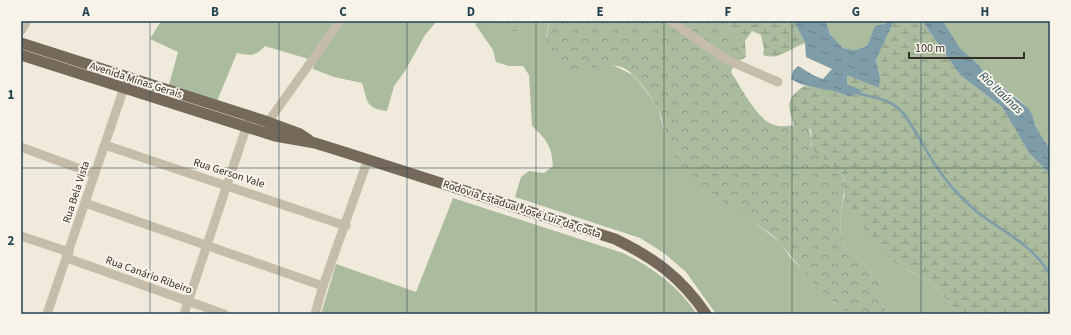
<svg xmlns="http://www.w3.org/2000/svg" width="1071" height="335" font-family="'Source Sans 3',sans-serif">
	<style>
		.grass { fill: #abbc9e }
		.forest { fill: url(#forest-crowns) }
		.wetland { fill: url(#wetland-marsh) }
		.water { fill: url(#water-ripples) }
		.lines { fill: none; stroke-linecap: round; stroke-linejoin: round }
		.stream { stroke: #7e9da8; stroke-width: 2.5 }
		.minor { stroke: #c5bca9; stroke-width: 9 }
		.major { stroke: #74695b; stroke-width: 11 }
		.grid { fill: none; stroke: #224350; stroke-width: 1; stroke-opacity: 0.55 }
		.labels { text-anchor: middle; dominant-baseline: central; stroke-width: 4; stroke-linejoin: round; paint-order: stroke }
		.street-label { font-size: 11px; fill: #332e28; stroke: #f7f3e8 }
		.water-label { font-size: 12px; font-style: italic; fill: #224350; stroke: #f7f3e8 }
		.neatline { fill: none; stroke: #224350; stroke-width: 1.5 }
		.grid-label { font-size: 13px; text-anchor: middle; font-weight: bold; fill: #224350 }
	</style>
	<defs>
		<pattern id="forest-crowns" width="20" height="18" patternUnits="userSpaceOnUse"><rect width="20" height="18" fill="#abbc9e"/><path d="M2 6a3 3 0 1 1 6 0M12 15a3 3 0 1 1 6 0" fill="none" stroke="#8c9981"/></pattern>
		<pattern id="wetland-marsh" width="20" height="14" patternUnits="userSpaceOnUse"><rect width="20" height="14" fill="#abbc9e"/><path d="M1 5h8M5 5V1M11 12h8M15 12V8" fill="none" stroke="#8c9981"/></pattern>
		<pattern id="water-ripples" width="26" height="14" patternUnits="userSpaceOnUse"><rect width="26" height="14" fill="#7e9da8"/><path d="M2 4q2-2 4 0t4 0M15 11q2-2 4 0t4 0" fill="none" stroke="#688089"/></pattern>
	</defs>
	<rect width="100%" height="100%" fill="#efeadc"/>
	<g class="grass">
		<path d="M 161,21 L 437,21 L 425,35 L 405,71 L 394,86 L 387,111 C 365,108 368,102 362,83 L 334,77 L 313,69 L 315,61 L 265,46 C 256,56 250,56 237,53 L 217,101 L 169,85 L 178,52 L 150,39 Z"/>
		<path d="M 479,21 L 501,21 L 502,24 L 527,24 L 529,21 L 549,21 L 546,38 L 586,68 L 606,64 L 615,66 L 633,75 L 657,105 L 664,130 L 700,182 L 780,242 L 790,257 L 833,302 L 851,314 L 716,314 L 686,272 L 664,253 L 640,238 L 515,197 L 521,177 L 529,171 L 544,173 L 553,166 C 552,146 546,139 532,126 L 529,75 L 523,66 L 509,66 L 496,62 L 493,50 L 475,24 Z"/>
		<polygon points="826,21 886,21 885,24 875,27 867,46 855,50 843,48 830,34"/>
		<polygon points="943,21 1050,21 1050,150 1035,125 1033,116 1022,102 984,72 977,63 960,48"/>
		<polygon points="844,196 846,202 906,269 934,285 959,314 889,314 881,302 881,285 865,265 847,250 841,234 840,215"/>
		<path d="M 453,198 L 623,253 C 652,267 679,287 697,314 L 321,314 L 336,264 L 416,292 Z"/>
	</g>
	<g class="forest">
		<path d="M 501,21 L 529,21 C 523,31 515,33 504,30 Z"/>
		<path d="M 549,21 L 727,21 L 746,57 L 734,64 L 731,72 C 741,87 757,120 774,125 C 792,131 813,112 811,145 L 837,167 L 843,177 L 845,187 L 840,215 L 841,234 L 847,250 L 865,265 L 881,285 L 881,302 L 889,314 C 880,314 858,317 850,313 C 825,301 798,264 780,243 C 775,236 766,231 759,226 C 733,207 696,186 677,160 C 665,144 665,124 657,106 C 655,101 638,80 633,75 C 611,52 583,79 562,66 C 554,61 550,55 545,48 Z"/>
	</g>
	<g class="wetland">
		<path d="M 727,21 L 794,21 L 805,43 C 791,48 778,61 763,55 L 764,49 L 761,35 L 752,31 L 745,41 L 746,57 Z"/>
		<path d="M 894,21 L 922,21 L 960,75 L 1002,107 L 1029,153 L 1050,174 L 1050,314 L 959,314 L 934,285 L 896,263 L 879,250 L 846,202 C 842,193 847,184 842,175 C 835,162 819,160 813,148 C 810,143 812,136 811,130 L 802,125 L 794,125 C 787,104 786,99 804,86 L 839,91 L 849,97 L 862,92 L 847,84 L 847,75 L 860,79 L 880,78 L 876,60 Z"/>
	</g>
	<g class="water">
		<path d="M 794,21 L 826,21 L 830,34 L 843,48 L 855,50 L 867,46 L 875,26 L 885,24 L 886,21 L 894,21 L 876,60 L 880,78 L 879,88 L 847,75 L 847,84 L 863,91 L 849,97 C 830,86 809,91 791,79 L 793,71 L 798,66 C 807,71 813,76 823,79 L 832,69 L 806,57 L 805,43 Z"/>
		<polygon points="922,21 943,21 960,48 977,63 984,72 1028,108 1033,116 1035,125 1050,150 1050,174 1029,153 1002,107 960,75"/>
	</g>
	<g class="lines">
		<path class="stream" d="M 855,92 C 870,98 885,97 898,108 C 909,118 917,135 925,148 C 935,166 947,183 961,197 C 988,227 1030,238 1050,275"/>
		<g class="minor">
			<polyline points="671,21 725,59 778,82"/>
			<polyline points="21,31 27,21"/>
			<polyline points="268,122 340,21"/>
			<polyline points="105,145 346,226"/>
			<polyline points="21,147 94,174"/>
			<polyline points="85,203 323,286"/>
			<polyline points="21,236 69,252"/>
			<polyline points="67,258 224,314"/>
			<polyline points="47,314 126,82"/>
			<polyline points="184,314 248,122"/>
			<polyline points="315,314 323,286 368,159"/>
		</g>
		<g class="major">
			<polyline points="21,43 262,120 300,134 309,140"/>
			<path d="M 21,55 L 275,136 L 315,143 L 347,153 L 615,239 C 654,258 681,277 706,314"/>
		</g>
	</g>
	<path class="grid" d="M 150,21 L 150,314M 279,21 L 279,314M 407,21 L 407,314M 536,21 L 536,314M 664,21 L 664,314M 792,21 L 792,314M 921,21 L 921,314M 21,168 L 1050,168"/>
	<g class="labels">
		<g class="street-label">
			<text transform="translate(136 80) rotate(18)">Avenida Minas Gerais</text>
			<text transform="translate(229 173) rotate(18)">Rua Gerson Vale</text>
			<text transform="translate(76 192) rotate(-72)">Rua Bela Vista</text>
			<text transform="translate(522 209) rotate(18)">Rodovia Estadual José Luiz da Costa</text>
			<text transform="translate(149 275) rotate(20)">Rua Canário Ribeiro</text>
		</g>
		<g class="water-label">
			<text transform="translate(1001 93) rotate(44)">Rio Itaúnas</text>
		</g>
	</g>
	<rect width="1071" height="335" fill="none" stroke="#f7f3e8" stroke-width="44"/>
	<path d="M909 52v6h115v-6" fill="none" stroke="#332e28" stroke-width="2"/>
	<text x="915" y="52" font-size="12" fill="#332e28" stroke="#f7f3e8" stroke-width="3" paint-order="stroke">100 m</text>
	<rect x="22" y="22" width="1027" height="291" class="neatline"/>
	<g class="grid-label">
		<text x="86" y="16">A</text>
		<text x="215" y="16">B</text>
		<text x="343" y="16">C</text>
		<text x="471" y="16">D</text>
		<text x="600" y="16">E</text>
		<text x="728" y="16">F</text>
		<text x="856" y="16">G</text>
		<text x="985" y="16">H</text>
		<text x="11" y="99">1</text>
		<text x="11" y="245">2</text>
	</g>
</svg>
